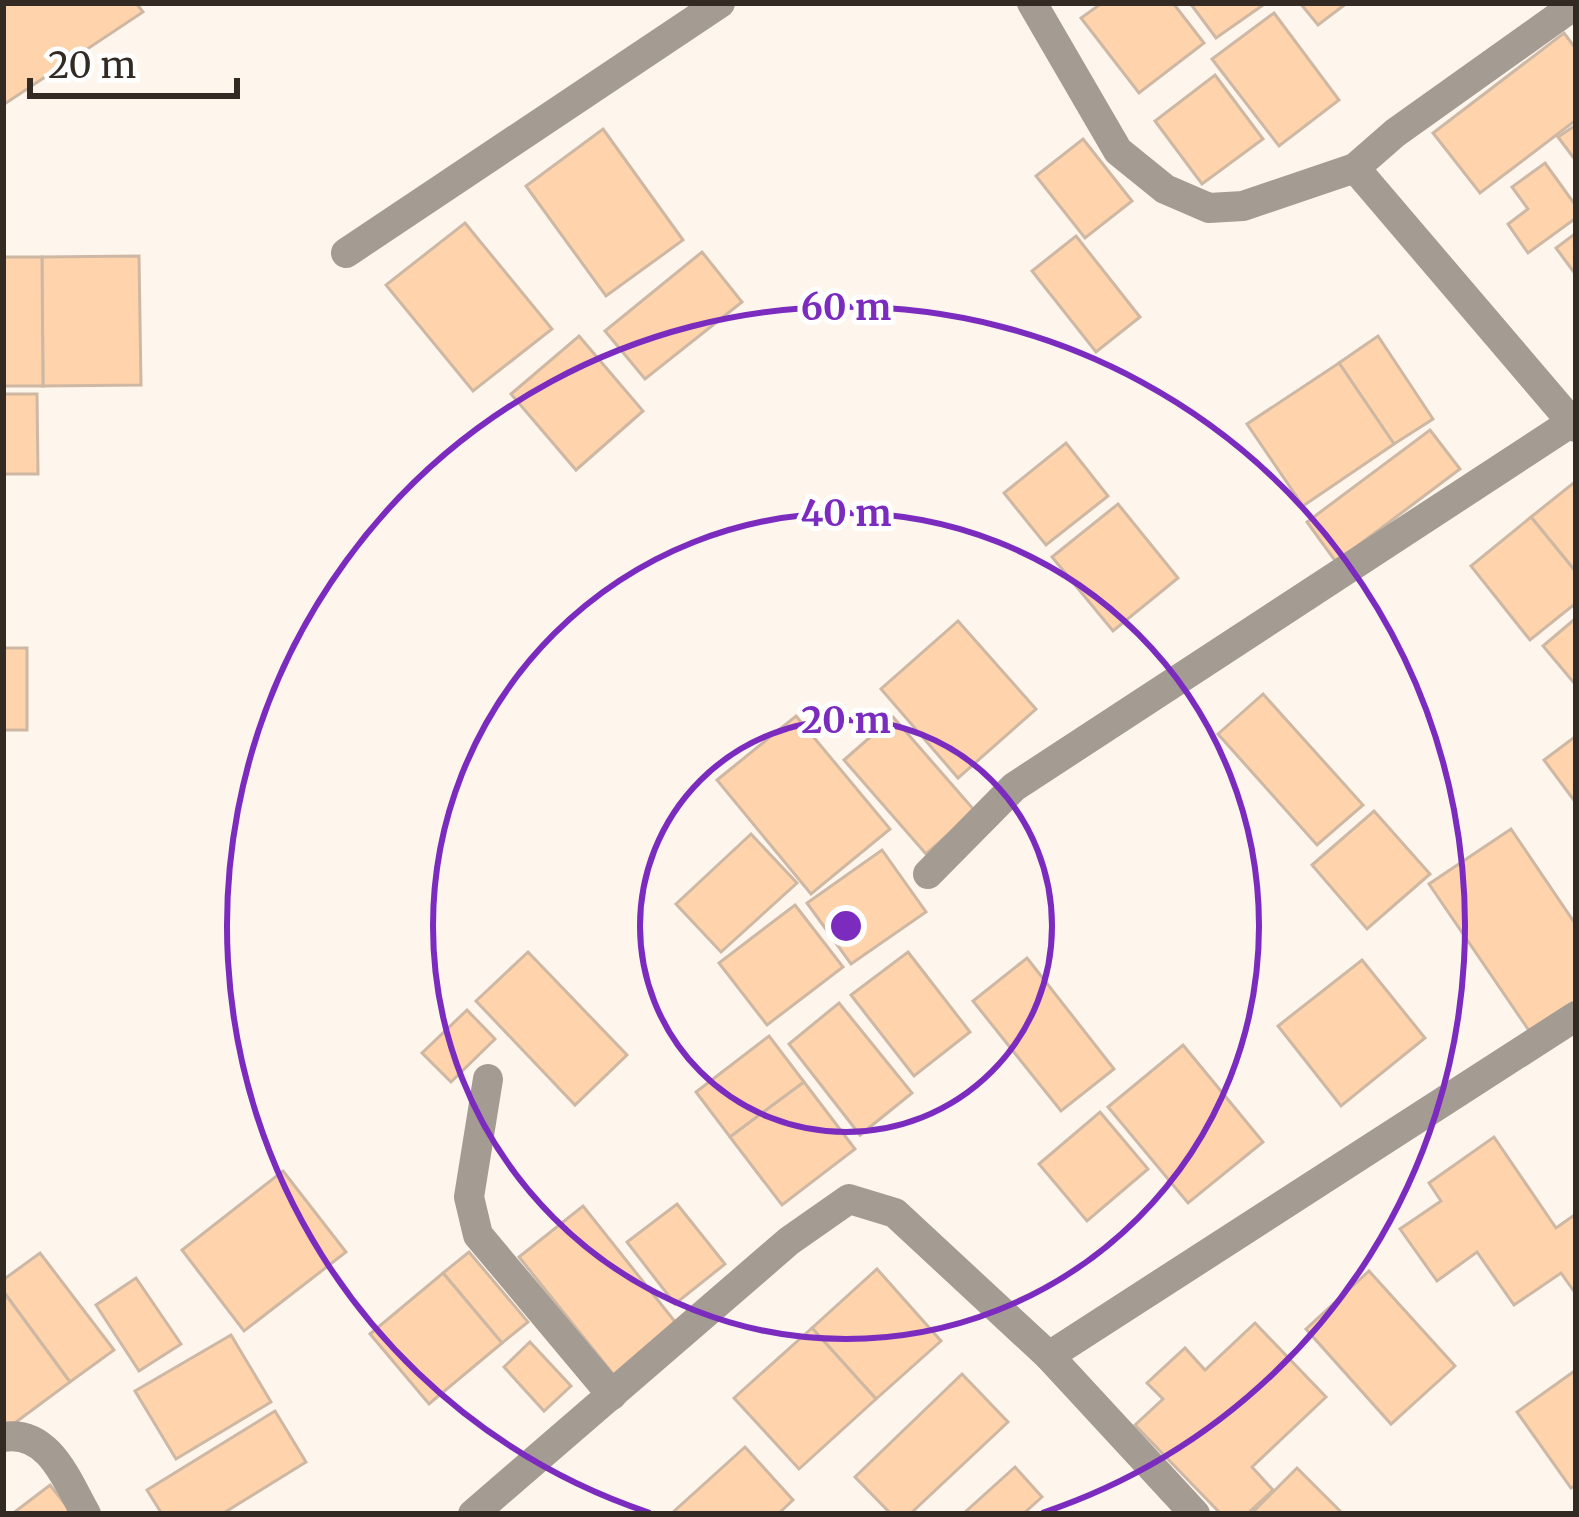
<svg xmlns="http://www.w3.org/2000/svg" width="1579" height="1517" font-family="Merriweather,serif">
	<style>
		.building { fill: #ffd3ab; stroke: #ceb8a4; stroke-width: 3 }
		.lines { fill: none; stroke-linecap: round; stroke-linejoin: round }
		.minor { stroke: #a49b92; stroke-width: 30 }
		.ring { fill: none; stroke: #7b2cbf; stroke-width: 6 }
		.centre { fill: #7b2cbf; stroke: #fff; stroke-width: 6 }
		.ring-label { font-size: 36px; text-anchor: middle; font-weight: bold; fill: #7b2cbf; stroke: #fff; stroke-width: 10; stroke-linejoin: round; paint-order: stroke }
	</style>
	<rect width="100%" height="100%" fill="#fef5ed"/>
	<g class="building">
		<polygon points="3,3 136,3 143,12 3,105"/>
		<polygon points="1102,3 1173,3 1204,43 1139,93 1081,18"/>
		<polygon points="1190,3 1266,3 1216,38"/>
		<polygon points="1300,3 1347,3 1318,25"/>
		<polygon points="1274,13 1339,100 1279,146 1212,59"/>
		<polygon points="1564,33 1576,49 1576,120 1480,193 1433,133"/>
		<polygon points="1215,75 1263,139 1202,184 1155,121"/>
		<polygon points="1576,125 1576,161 1558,137"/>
		<polygon points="603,129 683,240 606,296 526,186"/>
		<polygon points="1083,139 1132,201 1085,238 1036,176"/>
		<polygon points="1545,163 1576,206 1576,218 1528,253 1508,224 1528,209 1512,187"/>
		<polygon points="465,223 552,329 473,391 386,285"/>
		<polygon points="1576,233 1576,275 1556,248"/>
		<polygon points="1076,236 1140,317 1096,352 1032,271"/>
		<polygon points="702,252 742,302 645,379 605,331"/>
		<polygon points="139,256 141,385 43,386 42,257"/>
		<polygon points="3,257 42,257 43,386 3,386"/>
		<polygon points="579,336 643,411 576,470 511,394"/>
		<polygon points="1378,336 1433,419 1394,444 1339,363"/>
		<polygon points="1339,363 1394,444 1303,506 1247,424"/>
		<polygon points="3,394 37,394 38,474 3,474"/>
		<polygon points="1430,430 1460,469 1336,562 1307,522"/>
		<polygon points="1066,443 1108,496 1046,545 1004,493"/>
		<polygon points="1576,481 1576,572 1531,517"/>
		<polygon points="1118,504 1178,578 1113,631 1052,557"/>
		<polygon points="1531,517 1576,572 1576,603 1530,640 1471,566"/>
		<polygon points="1576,618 1576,683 1575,684 1543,646"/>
		<polygon points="958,621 1036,709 958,778 881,689"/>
		<rect x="3" y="648" width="24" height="82"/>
		<polygon points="1263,694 1363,805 1317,845 1218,734"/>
		<polygon points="796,716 890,829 811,894 717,780"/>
		<polygon points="893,717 975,811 926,854 844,760"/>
		<polygon points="1576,736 1576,803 1544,760"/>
		<polygon points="1374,811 1430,874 1367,929 1312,865"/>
		<polygon points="1511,829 1576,925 1576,1005 1532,1035 1429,884"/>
		<polygon points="751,834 797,883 721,952 676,904"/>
		<polygon points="882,850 926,912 851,964 807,903"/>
		<polygon points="795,905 843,967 767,1025 719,963"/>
		<polygon points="528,952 627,1055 575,1105 476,1001"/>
		<polygon points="908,952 970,1032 914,1076 851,995"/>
		<polygon points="1027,958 1114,1069 1061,1111 973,1001"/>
		<polygon points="1362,960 1425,1038 1341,1106 1278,1026"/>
		<polygon points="839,1003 912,1093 860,1135 789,1044"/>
		<polygon points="467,1010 495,1039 451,1082 422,1053"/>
		<polygon points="769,1036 804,1082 730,1137 696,1092"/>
		<polygon points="1183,1045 1263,1142 1188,1203 1108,1107"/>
		<polygon points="804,1082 855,1149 782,1205 730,1137"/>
		<polygon points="1100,1112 1148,1169 1087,1221 1039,1164"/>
		<polygon points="1494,1137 1556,1228 1576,1214 1576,1294 1561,1273 1514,1305 1477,1252 1437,1281 1400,1229 1441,1201 1429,1183"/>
		<polygon points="283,1171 346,1252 244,1331 182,1250"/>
		<polygon points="677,1204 725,1264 675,1304 627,1242"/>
		<polygon points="583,1206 680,1328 617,1379 519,1257"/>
		<polygon points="469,1252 528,1322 502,1343 443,1273"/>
		<polygon points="40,1253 114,1350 70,1382 3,1291 3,1280"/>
		<polygon points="877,1269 941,1341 876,1399 812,1328"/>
		<polygon points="1369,1271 1455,1366 1391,1424 1306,1329"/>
		<polygon points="443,1273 502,1343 429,1404 370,1334"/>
		<polygon points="136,1278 181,1344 139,1371 96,1305"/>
		<polygon points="3,1291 70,1382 8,1428 3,1422"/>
		<polygon points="1255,1323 1326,1397 1252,1467 1273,1490 1247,1514 1221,1514 1135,1425 1163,1399 1147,1383 1185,1348 1205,1370"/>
		<polygon points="812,1328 876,1399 799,1469 734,1398"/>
		<polygon points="231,1335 271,1402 176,1459 135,1391"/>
		<polygon points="530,1342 571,1386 544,1411 504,1367"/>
		<polygon points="1576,1370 1576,1485 1571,1488 1517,1412"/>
		<polygon points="962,1374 1008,1422 910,1514 891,1514 855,1477"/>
		<polygon points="275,1411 306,1462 222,1514 162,1514 147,1490"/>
		<polygon points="745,1447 793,1500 778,1514 671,1514"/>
		<polygon points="1015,1467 1042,1497 1023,1514 963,1514"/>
		<polygon points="1297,1468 1343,1514 1251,1514"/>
		<polygon points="50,1485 73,1514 12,1514"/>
	</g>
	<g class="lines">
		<g class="minor">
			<polyline points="1032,3 1118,151 1165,189 1209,208 1243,206 1355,168 1395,133 1576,4"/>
			<polyline points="1355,168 1576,427"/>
			<polyline points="346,253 720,3"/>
			<polyline points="928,874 1014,787 1572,422"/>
			<polyline points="488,1079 469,1197 478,1235 612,1395"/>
			<path d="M 3,1437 C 49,1429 67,1481 86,1514"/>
			<polyline points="473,1514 789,1241 849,1199 895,1213 1049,1356"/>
			<polyline points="1195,1514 1049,1356 1576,1016"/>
		</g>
	</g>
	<g class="ring">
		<circle cx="846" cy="926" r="206"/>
		<circle cx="846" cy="926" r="413"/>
		<path d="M650 1513A619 619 0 1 1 1042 1513"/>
	</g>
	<circle cx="846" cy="926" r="18" class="centre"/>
	<g class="ring-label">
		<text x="846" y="320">60 m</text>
		<text x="846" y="526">40 m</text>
		<text x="846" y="733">20 m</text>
	</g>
	<rect width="1579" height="1517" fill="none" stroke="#332b23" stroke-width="12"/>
	<path d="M30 78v18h207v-18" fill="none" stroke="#332b23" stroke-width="6"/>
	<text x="48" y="78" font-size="36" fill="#332b23" stroke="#ffffff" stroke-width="9" paint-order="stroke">20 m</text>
</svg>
